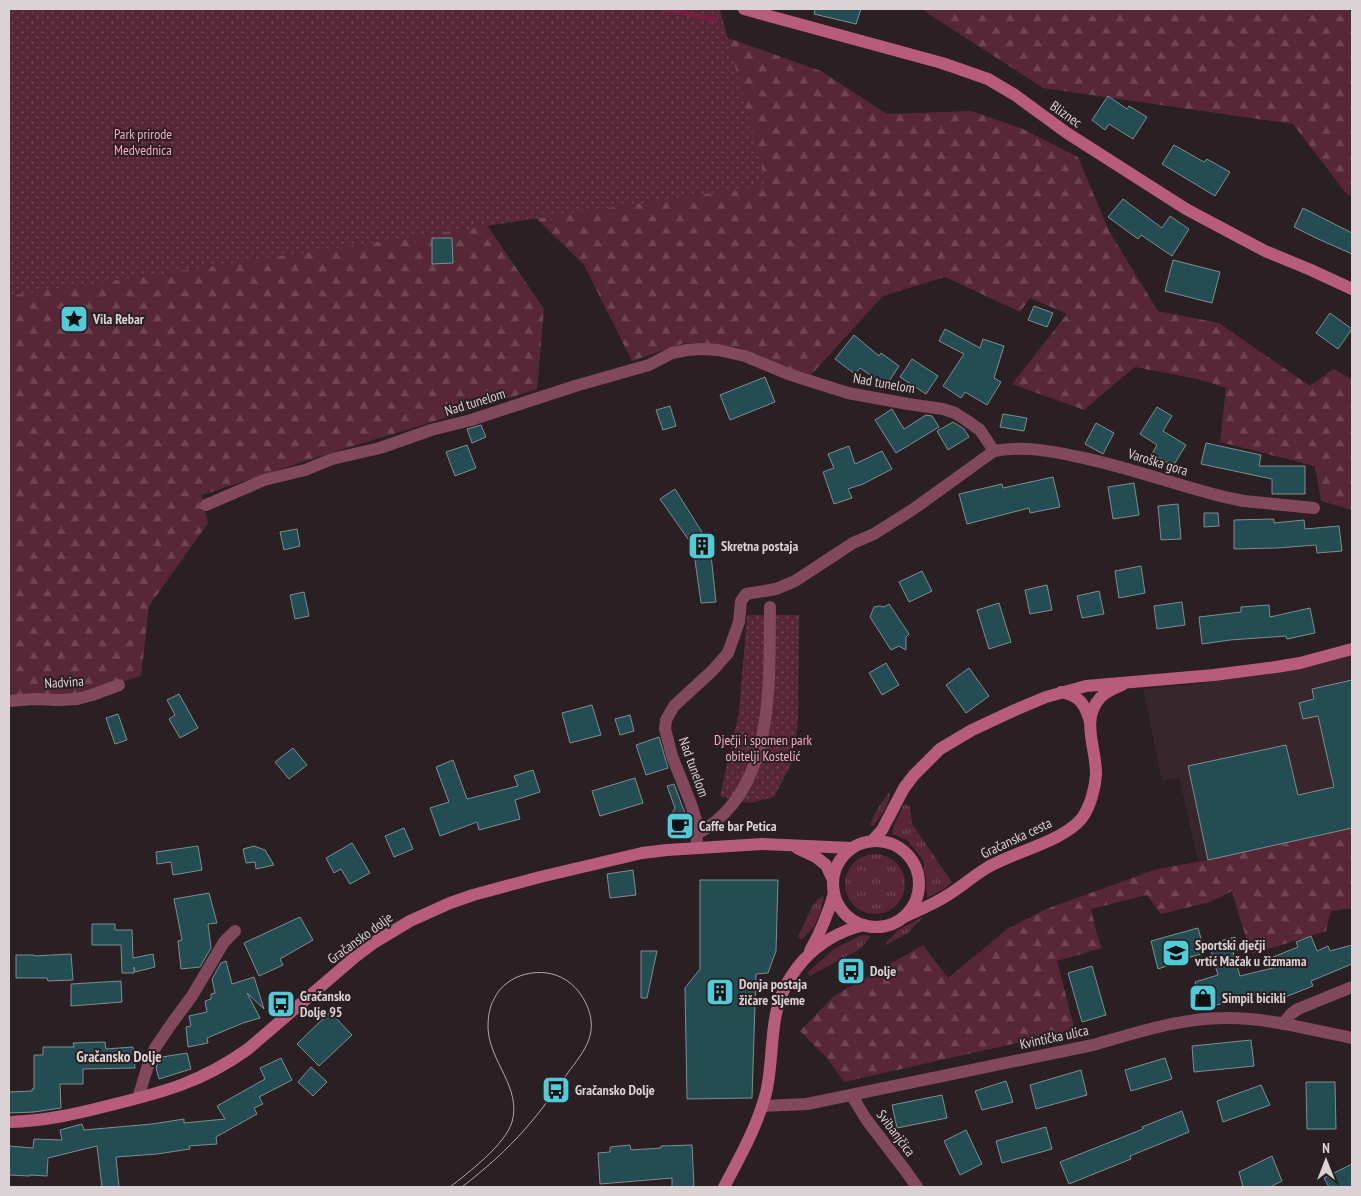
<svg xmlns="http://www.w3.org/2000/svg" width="1361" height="1196" font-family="'PT Sans Narrow',sans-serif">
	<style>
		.built { fill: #37262b }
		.grass { fill: url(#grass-tufts) }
		.forest { fill: url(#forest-firs) }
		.park { fill: url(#park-dots) }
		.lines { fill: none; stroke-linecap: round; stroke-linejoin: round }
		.stream { stroke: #732041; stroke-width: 5 }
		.building { fill: #234d52; stroke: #7e8e90 }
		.street { stroke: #81495b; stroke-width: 12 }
		.secondary { stroke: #b75c7b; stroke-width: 12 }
		.tram { stroke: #b2a9ab; stroke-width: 1 }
		.labels { text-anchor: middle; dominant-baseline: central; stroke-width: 4; stroke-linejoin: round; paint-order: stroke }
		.street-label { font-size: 14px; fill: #dad2d4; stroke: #2a1f22 }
		.park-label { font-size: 14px; fill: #f5acc1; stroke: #2a1f22 }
		.poi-label { font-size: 14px; font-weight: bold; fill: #dad2d4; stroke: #2a1f22; text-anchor: start }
		.neighbourhood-label { font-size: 15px; font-weight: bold; fill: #dad2d4; stroke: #2a1f22 }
	</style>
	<defs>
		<pattern id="grass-tufts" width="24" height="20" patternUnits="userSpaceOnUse" patternTransform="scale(1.25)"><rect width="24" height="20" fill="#572737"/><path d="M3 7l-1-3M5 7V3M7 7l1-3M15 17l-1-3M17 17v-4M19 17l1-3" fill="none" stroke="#6f4553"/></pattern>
		<pattern id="forest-firs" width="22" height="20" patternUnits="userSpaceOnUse" patternTransform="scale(1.25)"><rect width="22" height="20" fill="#572737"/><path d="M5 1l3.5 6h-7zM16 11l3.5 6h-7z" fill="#6f4553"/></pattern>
		<pattern id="park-dots" width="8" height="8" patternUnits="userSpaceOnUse" patternTransform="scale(1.25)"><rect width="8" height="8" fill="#572737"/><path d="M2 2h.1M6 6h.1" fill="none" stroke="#6f4553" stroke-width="1.8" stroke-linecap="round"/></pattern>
	</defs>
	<rect width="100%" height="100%" fill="#2a1f22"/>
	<polygon class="built" points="1352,654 1352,828 1198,861 1179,778 1162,781 1143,689 1204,683 1315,665"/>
	<g class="grass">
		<path d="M 890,791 C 890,804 881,816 873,826 L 870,826 C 874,812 882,802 890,791 Z"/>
		<polygon points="904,804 910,807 912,824 952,882 944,889 927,898 926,881 923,860 907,840 892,834 894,825"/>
		<circle cx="875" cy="884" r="30"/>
		<path d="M 824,895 C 820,916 818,925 801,940 L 798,936 L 814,903 Z"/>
		<polygon points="923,917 908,933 883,946 898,930"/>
		<polygon points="862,935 871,936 860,949 810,976 807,973 834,949"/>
	</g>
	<g class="forest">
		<polygon points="9,9 449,169 544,309 537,389 488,405 327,454 202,495 208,523 149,606 141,676 73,697 9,705"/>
		<polygon points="921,9 1349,9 1352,13 1352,197 1345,192 1293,124 1043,88"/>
		<polygon points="717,34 821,71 887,114 972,111 1023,129 1078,157 1109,231 1158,311 1219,323 1310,386 1333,369 1352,379 1352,510 1321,501 1315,466 1220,442 1226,388 1198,379 1135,367 1084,410 1012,384 1067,314 1030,298 1020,312 945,277 883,296 809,377 738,347 684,343 632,361 584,265 499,182"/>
		<polygon points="1352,828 1352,908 1331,911 1326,931 1252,954 1240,919 1232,891 1210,902 1161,914 1147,895 1091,909 1096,931 1102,948 1057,961 1075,1030 844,1082 827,1058 800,1031 834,996 923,945 948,978 1007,929 1046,909 1157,869 1208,860"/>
	</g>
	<g class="park">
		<polygon points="9,9 720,9 766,185 9,296"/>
		<polygon points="747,615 799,615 798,720 794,759 774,797 749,803 720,796 739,712"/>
	</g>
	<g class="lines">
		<polyline class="stream" points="665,9 716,20"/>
	</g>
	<g class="building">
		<polygon points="815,9 861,9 856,24 814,14"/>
		<polygon points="1108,96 1127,109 1129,106 1147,117 1133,139 1109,124 1105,130 1092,120"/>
		<polygon points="1174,145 1204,162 1207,159 1230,172 1215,196 1162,164"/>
		<polygon points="1123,199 1162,228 1170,216 1189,229 1172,256 1141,235 1138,239 1108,217"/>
		<polygon points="1303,208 1352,233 1352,254 1316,238 1294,227"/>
		<polygon points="432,238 452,238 453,263 432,264"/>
		<polygon points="1173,260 1220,272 1212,303 1165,291"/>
		<polygon points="1034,306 1053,313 1047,327 1028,320"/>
		<polygon points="1330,313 1352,329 1338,349 1316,333"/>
		<polygon points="945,329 980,348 983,339 1004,346 994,378 1001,382 987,405 965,392 961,398 943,386 964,354 939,341"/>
		<polygon points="854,335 879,356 881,353 899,366 886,386 860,368 855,374 835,359"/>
		<polygon points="912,359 938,376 926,394 900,377"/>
		<polygon points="765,377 775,402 730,420 720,395"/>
		<polygon points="670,406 676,426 663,430 656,410"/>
		<polygon points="1157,407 1172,416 1163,431 1186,445 1173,466 1152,454 1157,445 1140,434"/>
		<polygon points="892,409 904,429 926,415 932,416 939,427 896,453 875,420"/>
		<polygon points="1003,414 1027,418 1024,431 1000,427"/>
		<polygon points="953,422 964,429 969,437 948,450 937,431"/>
		<polygon points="1096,423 1114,433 1103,454 1085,444"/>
		<polygon points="481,425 486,437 472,443 467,429"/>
		<polygon points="1206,443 1261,455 1259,466 1305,466 1305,494 1272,494 1272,479 1201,464"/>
		<polygon points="467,445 476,468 455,476 446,452"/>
		<polygon points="849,446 855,464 882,451 892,469 863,484 848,489 852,498 834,504 823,472 834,468 828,454"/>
		<polygon points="1053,477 1060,507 1030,513 1029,508 967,524 959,494 1002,484 1003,488"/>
		<polygon points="1134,483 1139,515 1113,519 1108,487"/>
		<polygon points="675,489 710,545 716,602 701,603 693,546 660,499"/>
		<polygon points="1178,504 1181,539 1161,540 1158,506"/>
		<polygon points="1204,513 1218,513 1219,526 1204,527"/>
		<polygon points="1274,519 1274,523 1304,520 1305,529 1339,526 1342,551 1317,553 1316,545 1277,548 1234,549 1234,520"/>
		<polygon points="297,529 300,546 284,550 280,532"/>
		<polygon points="1141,566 1145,593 1119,598 1115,571"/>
		<polygon points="922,571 932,591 909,602 899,582"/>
		<polygon points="1047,585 1052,610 1030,614 1025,590"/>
		<polygon points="1099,591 1104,614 1082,618 1077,596"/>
		<polygon points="304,592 309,616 295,619 290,595"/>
		<polygon points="1182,602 1185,625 1157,629 1154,606"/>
		<polygon points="999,603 1011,642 989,649 977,610"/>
		<polygon points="889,604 909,634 906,637 906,650 899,646 891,650 870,617 874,607 880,606 884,607"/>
		<polygon points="1269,605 1270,617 1310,608 1315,633 1287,639 1286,636 1230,640 1202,644 1199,617 1241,612 1241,607"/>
		<polygon points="886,663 899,685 882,695 869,673"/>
		<polygon points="969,668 989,696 966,713 946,685"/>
		<polygon points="1352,680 1352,828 1208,860 1188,766 1286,745 1298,795 1334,787 1318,716 1303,719 1299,703 1314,699 1312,689"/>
		<polygon points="179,694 198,728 180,738 169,719 175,715 167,700"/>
		<polygon points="592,705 601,735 570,743 562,713"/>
		<polygon points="118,714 127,740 115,744 106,718"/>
		<polygon points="630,715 634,731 620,735 615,719"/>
		<polygon points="659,737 668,768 646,775 636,745"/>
		<polygon points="293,748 307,765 289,779 275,762"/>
		<polygon points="453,760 467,799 518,786 514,776 533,770 540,792 515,800 520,819 479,830 477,822 440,836 430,808 449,802 436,767"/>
		<polygon points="635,778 643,803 600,816 592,791"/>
		<polygon points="674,784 688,821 688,833 685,838 671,838 668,820 675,808 667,786"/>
		<polygon points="404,828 413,849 394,857 385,836"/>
		<polygon points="352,843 370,873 350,884 341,869 334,873 326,858"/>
		<polygon points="198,846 202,870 173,875 171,862 157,864 156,852"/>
		<polygon points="254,846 265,850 274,865 256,869 255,862 246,863 243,849"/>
		<polygon points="633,870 636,895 610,898 607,874"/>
		<polygon points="700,880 778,880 776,951 768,973 756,974 752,1098 687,1099 685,988 700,969"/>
		<polygon points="209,893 217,923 208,924 211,948 200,967 181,969 178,941 182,940 174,899"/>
		<polygon points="300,917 313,940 280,959 283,965 259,976 244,943"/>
		<polygon points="92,924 115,924 115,930 132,930 133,958 153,954 155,967 135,972 134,967 134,973 122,973 121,945 92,945"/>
		<polygon points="1198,928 1205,953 1176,961 1176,963 1158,969 1151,941"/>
		<polygon points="1311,936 1317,951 1328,946 1330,951 1352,945 1352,964 1311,981 1313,986 1275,1001 1258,1004 1256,994 1213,1006 1211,998 1201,1001 1195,982 1218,975 1209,944 1235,937 1238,950 1233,952 1240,976 1277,967 1273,957 1298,947 1296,942"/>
		<polygon points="641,951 657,951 647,998 641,998"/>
		<polygon points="71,954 73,980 48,981 47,978 16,978 16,955 34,955 34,956"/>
		<polygon points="226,961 232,984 254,977 264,1009 247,993 260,1018 243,1023 207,1038 208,1043 188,1047 186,1027 191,1026 189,1016 207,1012 205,1001 211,999 211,994 215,993 212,979 221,963"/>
		<polygon points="1092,966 1106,1015 1082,1022 1068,973"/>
		<polygon points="121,981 122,1002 71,1006 71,984"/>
		<polygon points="330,1012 352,1035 319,1066 297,1044"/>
		<polygon points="1251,1040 1254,1066 1194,1072 1192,1046"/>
		<polygon points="105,1042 106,1049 133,1047 135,1068 83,1069 83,1084 60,1084 61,1108 34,1112 9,1113 9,1092 32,1091 32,1089 34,1089 34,1055 43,1055 43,1047 74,1047 73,1043"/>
		<polygon points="187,1053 191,1069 159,1079 156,1068 158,1063 163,1061 162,1057"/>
		<polygon points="281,1058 292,1080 259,1097 263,1104 254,1108 257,1114 216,1137 217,1144 189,1146 190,1149 157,1154 116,1157 119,1187 102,1187 97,1146 48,1158 47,1176 30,1175 30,1176 9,1175 9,1146 33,1148 34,1139 62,1140 60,1130 82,1124 84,1130 152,1124 184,1119 184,1123 225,1119 217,1106 265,1079 260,1068"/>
		<polygon points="1165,1058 1172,1079 1131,1091 1125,1070"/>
		<polygon points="311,1067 327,1082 313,1096 298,1082"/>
		<polygon points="1081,1070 1087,1095 1036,1109 1030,1085"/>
		<polygon points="1006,1081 1013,1102 982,1110 975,1091"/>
		<polygon points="1306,1082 1335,1082 1336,1129 1307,1129"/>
		<polygon points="1261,1085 1270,1105 1223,1122 1217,1101"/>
		<polygon points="942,1095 947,1118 897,1128 892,1105"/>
		<polygon points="1182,1111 1189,1132 1130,1156 1131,1159 1069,1184 1060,1162 1143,1129 1142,1127"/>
		<polygon points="1046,1127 1052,1149 1002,1163 996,1141"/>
		<polygon points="966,1130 982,1164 960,1175 944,1141"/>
		<polygon points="630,1145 631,1150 661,1148 661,1146 692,1145 694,1187 672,1187 672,1178 600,1184 598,1153 610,1152 610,1147"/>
		<polygon points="1272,1156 1282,1181 1270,1187 1243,1187 1239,1172"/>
		<polygon points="1352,1164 1352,1187 1329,1187 1324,1178"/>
	</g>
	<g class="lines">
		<g class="street">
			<polyline points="206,505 264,480 305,470 332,459 380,448 431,430 471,420 575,386 649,365 672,353 687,350 701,349 718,350 745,356 788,374 848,393 908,404 943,409 955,413 966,420 980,430 994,451"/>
			<polyline points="9,701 34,699 59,700 77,699 92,695 119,685"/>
			<path d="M 697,834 C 776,791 769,685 770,607"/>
			<path d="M 697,848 L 696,820 L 691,804 L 672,756 L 665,729 L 666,720 L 674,706 L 713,670 L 728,653 L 739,622 L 741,601 L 746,594 L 776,589 L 795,581 L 853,543 L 874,534 L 912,510 L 994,451 C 1021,446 1047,450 1074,456 C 1127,466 1177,486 1229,498 L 1244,501 L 1314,508"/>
			<polyline points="1283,1024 1291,1014 1298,1009 1352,987"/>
			<polyline points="852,1096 866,1119 905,1170 917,1187"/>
			<polyline points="138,1098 149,1062 155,1048 172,1023 192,996 224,942 235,931"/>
			<path d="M 762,1106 L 807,1104 L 1093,1045 C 1135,1033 1181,1018 1224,1018 C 1267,1017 1310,1030 1352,1038"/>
		</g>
		<g class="secondary">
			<polyline points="744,9 942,63 988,79 1015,95 1067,133 1186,209 1265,251 1311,270 1352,289"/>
			<path d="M 1061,692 C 1080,696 1085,704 1090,722"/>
			<polyline points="872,841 882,830 904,788 914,775 940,749 972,730 1015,710 1046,697 1086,686 1214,675 1276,667 1300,663 1352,649"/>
			<circle cx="876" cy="884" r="43"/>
			<polyline points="797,848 816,857 826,865 833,880"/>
			<path d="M 904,917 C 919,910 934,904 948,895 C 961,887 972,877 985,869 C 1012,852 1063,842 1082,818 C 1090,807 1095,789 1096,775 C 1097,750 1080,720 1100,698 C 1105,692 1115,688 1122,685"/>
			<path d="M 810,951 C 821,931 828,915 834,893"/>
			<path d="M 9,1122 C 45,1121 76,1114 111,1105 C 164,1092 202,1082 248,1049 L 355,957 L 375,942 L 410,921 L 450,903 L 473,895 L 540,877 L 642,853 L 667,850 L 762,844 L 852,848"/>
			<path d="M 724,1187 C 740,1157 757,1127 766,1093 C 771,1072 771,1048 774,1026 C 780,975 815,937 864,925"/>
		</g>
		<path class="tram" d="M 450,1187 C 469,1172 505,1145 512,1122 C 522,1088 489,1061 488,1028 C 488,1018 489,1008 494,999 C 506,973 543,965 566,980 C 583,991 597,1017 589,1039 C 585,1051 575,1063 567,1074 C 554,1093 541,1111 526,1128 C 507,1150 485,1169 462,1187"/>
	</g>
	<defs>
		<symbol id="sight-square" viewBox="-11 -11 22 22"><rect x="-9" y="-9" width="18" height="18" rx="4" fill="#52cbd8" stroke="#2a1f22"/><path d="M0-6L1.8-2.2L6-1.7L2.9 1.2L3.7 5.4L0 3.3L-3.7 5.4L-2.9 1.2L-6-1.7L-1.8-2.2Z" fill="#111"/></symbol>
		<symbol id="building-square" viewBox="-11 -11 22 22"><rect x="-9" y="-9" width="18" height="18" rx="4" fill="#52cbd8" stroke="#2a1f22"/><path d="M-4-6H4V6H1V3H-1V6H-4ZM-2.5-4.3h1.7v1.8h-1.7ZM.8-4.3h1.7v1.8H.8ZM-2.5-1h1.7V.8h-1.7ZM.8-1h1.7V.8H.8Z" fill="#111"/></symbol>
		<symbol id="cafe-square" viewBox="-11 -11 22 22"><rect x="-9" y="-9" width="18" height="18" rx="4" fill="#52cbd8" stroke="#2a1f22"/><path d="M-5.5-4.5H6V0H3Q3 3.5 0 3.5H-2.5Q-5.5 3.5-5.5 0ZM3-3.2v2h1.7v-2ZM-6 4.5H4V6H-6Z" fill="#111"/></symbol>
		<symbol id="school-square" viewBox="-11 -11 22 22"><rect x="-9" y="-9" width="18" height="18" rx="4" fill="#52cbd8" stroke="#2a1f22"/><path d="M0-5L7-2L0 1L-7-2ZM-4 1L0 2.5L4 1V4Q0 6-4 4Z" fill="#111"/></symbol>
		<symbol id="bus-square" viewBox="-11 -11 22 22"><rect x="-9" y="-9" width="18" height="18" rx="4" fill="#52cbd8" stroke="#2a1f22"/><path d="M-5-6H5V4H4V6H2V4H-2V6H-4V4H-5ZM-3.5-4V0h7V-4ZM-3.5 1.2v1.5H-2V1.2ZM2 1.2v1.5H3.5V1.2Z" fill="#111"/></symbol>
		<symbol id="shop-square" viewBox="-11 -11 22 22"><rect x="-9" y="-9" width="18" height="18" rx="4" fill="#52cbd8" stroke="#2a1f22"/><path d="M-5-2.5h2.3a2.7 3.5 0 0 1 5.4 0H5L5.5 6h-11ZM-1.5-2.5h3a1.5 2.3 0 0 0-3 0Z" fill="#111"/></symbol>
	</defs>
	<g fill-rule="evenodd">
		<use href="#sight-square" x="58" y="303" width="32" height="32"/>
		<use href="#building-square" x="686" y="530" width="32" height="32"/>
		<use href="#cafe-square" x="664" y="810" width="32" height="32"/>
		<use href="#school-square" x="1160" y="937" width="32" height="32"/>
		<use href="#bus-square" x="835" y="955" width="32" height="32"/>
		<use href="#building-square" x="704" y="976" width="32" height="32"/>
		<use href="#shop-square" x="1187" y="982" width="32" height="32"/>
		<use href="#bus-square" x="265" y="988" width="32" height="32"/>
		<use href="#bus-square" x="540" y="1074" width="32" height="32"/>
	</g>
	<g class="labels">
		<g class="street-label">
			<text transform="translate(1066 114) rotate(35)">Bliznec</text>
			<text transform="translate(884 383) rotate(10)">Nad tunelom</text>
			<text transform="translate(475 402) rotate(-17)">Nad tunelom</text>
			<text transform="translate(1158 462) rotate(17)">Varoška gora</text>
			<text transform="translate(64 682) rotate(-4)">Nadvina</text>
			<text transform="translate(694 767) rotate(70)">Nad tunelom</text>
			<text transform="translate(1016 838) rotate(-25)">Gračanska cesta</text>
			<text transform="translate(360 938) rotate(-36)">Gračansko dolje</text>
			<text transform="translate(1054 1037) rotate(-12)">Kvintička ulica</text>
			<text transform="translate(896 1133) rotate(53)">Svibanjčica</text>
		</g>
		<g class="park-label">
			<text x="143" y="134">Park prirode<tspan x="143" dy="16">Medvednica</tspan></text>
			<text x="763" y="740">Dječji i spomen park<tspan x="763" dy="16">obitelji Kostelić</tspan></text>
		</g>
		<g class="poi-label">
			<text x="93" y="319">Vila Rebar</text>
			<text x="721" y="546">Skretna postaja</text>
			<text x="699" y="826">Caffe bar Petica</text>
			<text x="1195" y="945">Sportski dječji<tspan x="1195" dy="16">vrtić Mačak u čizmama</tspan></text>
			<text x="870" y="971">Dolje</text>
			<text x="739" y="984">Donja postaja<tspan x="739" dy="16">žičare Sljeme</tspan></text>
			<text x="300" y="996">Gračansko<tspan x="300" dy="16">Dolje 95</tspan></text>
			<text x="1222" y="998">Simpil bicikli</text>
			<text x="575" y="1090">Gračansko Dolje</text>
		</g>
		<g class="neighbourhood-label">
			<text x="119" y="1056">Gračansko Dolje</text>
		</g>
	</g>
	<rect width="1361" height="1196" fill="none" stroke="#dad2d4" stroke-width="20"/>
	<g transform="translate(1326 1161)" stroke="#2a1f22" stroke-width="4" paint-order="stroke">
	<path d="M0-4L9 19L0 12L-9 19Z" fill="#dad2d4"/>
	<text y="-8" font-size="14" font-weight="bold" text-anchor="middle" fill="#dad2d4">N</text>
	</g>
</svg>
